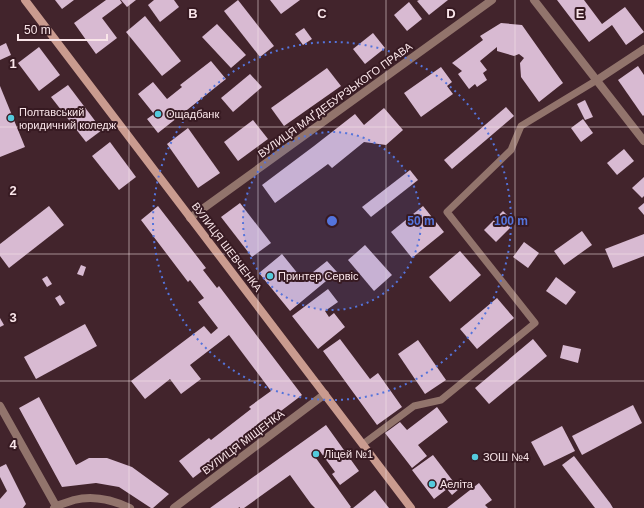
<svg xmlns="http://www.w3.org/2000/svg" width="644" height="508" font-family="Helvetica,sans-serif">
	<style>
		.building { fill: #d8bad2 }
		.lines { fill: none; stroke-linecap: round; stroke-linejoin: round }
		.lane { stroke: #92746c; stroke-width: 7 }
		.street { stroke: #92746c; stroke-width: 8 }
		.secondary { stroke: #ca9b8f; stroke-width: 8 }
		.grid { fill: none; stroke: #f9e5e9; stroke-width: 1; stroke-opacity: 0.55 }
		.ring { fill: none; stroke: #5474dc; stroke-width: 2; stroke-dasharray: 2 4 }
		.poi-dot { fill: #54cadd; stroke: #371a22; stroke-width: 1.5 }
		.labels { text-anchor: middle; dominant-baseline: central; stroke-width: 4; stroke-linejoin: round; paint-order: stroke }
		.street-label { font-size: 11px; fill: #f9e5e9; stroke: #371a22 }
		.poi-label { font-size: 11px; fill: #f9e5e9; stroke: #371a22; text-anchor: start }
		.grid-label { font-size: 13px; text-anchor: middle; font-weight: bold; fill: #f9e5e9; stroke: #371a22; stroke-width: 4; stroke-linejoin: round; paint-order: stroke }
		.centre { fill: #5474dc; stroke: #371a22; stroke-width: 2 }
		.ring-label { font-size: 12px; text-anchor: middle; font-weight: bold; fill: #5474dc; stroke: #371a22; stroke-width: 4; stroke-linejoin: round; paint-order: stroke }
	</style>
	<rect width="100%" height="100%" fill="#42242c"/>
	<g class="building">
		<polygon points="55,0 74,0 62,9"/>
		<polygon points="106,0 120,0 122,3 102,18 117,38 96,54 74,23"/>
		<polygon points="121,0 136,0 127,7"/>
		<polygon points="154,0 174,0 179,7 160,22 148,5"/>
		<polygon points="238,0 274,46 260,57 224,11"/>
		<polygon points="270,0 300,0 281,14"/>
		<polygon points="419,0 448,0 429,15 417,1"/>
		<polygon points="557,0 584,0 602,24 625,7 644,32 626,45 612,25 589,42"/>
		<polygon points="409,2 422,19 407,31 394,15"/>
		<polygon points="145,16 181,61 162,76 126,32"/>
		<polygon points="501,23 522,25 563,83 539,102 521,77 520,63 524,58 519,54 514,56 497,51 497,47 480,61 487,70 483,73 487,80 477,87 475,84 469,89 458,74 462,71 452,63 483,40 480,36"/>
		<polygon points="217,24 246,55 231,68 202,37"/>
		<polygon points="304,28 312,39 303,45 295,34"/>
		<polygon points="373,33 385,48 365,64 353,49"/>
		<polygon points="6,43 11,55 0,60 0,46"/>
		<polygon points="39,47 60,75 39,91 18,63"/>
		<polygon points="211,61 226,79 158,133 147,119 154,114 138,94 153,82 167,99 182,87 180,85"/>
		<polygon points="638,66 644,75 644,115 643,116 618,80"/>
		<polygon points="441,67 452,82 447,86 453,94 421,117 404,93"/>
		<polygon points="327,68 341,86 284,126 271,108"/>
		<polygon points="250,74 262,87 233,112 221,98"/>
		<polygon points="68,85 102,130 86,142 51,97"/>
		<polygon points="0,86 25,147 0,157"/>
		<polygon points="585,100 593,117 585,120 577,104"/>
		<polygon points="506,107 514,116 452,169 444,160"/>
		<polygon points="384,108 403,130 386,145 364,142 332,168 328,164 275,203 262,185 314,146 355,114 364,125"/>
		<polygon points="583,119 593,133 581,142 571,128"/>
		<polygon points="253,120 268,139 238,161 224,142"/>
		<polygon points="188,128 220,173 198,188 167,144"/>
		<polygon points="110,142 136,177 119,190 92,156"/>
		<polygon points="624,149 634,161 617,175 607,163"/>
		<polygon points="410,170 418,180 371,217 362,207"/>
		<polygon points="644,177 644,196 642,198 632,188"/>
		<polygon points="240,203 271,243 252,257 221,217"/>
		<polygon points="644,203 644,215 638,208"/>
		<polygon points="49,206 64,225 9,268 0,256 0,244"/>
		<polygon points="158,206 206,268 203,270 217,288 219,286 302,395 193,478 179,461 209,438 211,440 251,409 249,407 271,391 229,335 190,365 201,379 181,394 170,379 145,399 131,381 204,326 211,334 218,328 198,302 204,298 190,280 188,282 141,220"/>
		<polygon points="423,206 444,232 412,258 391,232"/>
		<polygon points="503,211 515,223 496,242 484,230"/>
		<polygon points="582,231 592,245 564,265 554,251"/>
		<polygon points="644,234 644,256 613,268 605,249"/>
		<polygon points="524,242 539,253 528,268 513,257"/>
		<polygon points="365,245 392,275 374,291 348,260"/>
		<polygon points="460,251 481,275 450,302 429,277"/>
		<polygon points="282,254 303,280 327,261 337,272 290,311 259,273"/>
		<polygon points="81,265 86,267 83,276 77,274"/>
		<polygon points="47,276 52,284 47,287 42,279"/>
		<polygon points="556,277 576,292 566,305 546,291"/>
		<polygon points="328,289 338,302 325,311 329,317 334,313 345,327 318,349 292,316"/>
		<polygon points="60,295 65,303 60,306 55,298"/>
		<polygon points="497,298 514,318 477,349 460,329"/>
		<polygon points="0,318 4,325 0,327"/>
		<polygon points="85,324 97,346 36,379 24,357"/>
		<polygon points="340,339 370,379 378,373 402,407 377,425 323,351"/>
		<polygon points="533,339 547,356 489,404 475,388"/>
		<polygon points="418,340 446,380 425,394 398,354"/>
		<polygon points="563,345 581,349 578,363 560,358"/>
		<polygon points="39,397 76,465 89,458 107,458 132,467 169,494 153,508 151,508 119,487 96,483 62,487 19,408"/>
		<polygon points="633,405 642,423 582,455 572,436"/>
		<polygon points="437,407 448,422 418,445 427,456 412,468 385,433 400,422 407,430"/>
		<polygon points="326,425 359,471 340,485 332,474 335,472 319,450 313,454 351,507 350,508 315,508 311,504 290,475 244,508 240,508 240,507 238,508 210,508"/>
		<polygon points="562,426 575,451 544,466 531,442"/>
		<polygon points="433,455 459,489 452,495 447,489 434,499 412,470"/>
		<polygon points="574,456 610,503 613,508 595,508 562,465"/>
		<polygon points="6,464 26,504 23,508 0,508 0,499 7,491 0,477 0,467"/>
		<polygon points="479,483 492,500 485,505 488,508 447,508"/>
		<polygon points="375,490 389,508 353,508"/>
	</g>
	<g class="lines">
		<polyline class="lane" points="363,444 414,406 441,400 535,323 447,212 511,150 521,126 597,80"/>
		<g class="street">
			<polyline points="534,0 644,141"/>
			<polyline points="597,80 644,49"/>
			<polyline points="190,218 492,0"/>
			<polyline points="0,406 56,506"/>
			<path d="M 54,508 L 56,506 C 62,504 68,502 74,500 C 93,495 113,500 130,508"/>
			<polyline points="174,508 325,394"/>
		</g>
		<polyline class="secondary" points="25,0 411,508"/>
	</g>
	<path class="grid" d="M 129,0 L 129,508M 258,0 L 258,508M 386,0 L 386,508M 515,0 L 515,508M 0,127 L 644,127M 0,254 L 644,254M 0,381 L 644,381"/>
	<circle cx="332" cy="221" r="89" fill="#5474dc" fill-opacity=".12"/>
	<g class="ring">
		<circle cx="332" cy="221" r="89"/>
		<circle cx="332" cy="221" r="179"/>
	</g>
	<g class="poi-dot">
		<circle cx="158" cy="114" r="4"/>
		<circle cx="11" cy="118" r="4"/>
		<circle cx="270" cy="276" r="4"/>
		<circle cx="316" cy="454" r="4"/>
		<circle cx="475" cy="457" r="4"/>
		<circle cx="432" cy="484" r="4"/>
	</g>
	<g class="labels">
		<g class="street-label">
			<text transform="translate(335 100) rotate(-36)">ВУЛИЦЯ МАҐДЕБУРЗЬКОГО ПРАВА</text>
			<text transform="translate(227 247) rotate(53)">ВУЛИЦЯ ШЕВЧЕНКА</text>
			<text transform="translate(243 442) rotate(-37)">ВУЛИЦЯ МІЩЕНКА</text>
		</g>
		<g class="poi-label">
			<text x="19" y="112">Полтавський<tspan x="19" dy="13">юридичний коледж</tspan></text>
			<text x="166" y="114">Ощадбанк</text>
			<text x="278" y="276">Принтер Сервіс</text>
			<text x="324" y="454">Ліцей №1</text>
			<text x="483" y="457">ЗОШ №4</text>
			<text x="440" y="484">Аеліта</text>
		</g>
	</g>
	<g class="grid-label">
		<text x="193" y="18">B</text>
		<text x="322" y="18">C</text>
		<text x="451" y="18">D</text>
		<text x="580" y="18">E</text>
		<text x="13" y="68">1</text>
		<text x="13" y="195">2</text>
		<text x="13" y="322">3</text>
		<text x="13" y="449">4</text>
	</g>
	<circle cx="332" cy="221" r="6" class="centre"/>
	<g class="ring-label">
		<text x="421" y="225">50 m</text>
		<text x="511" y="225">100 m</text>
	</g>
	<path d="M18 34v6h89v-6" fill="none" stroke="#f9e5e9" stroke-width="2"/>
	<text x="24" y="34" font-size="12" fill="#f9e5e9" stroke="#371a22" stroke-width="3" paint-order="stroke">50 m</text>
</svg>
